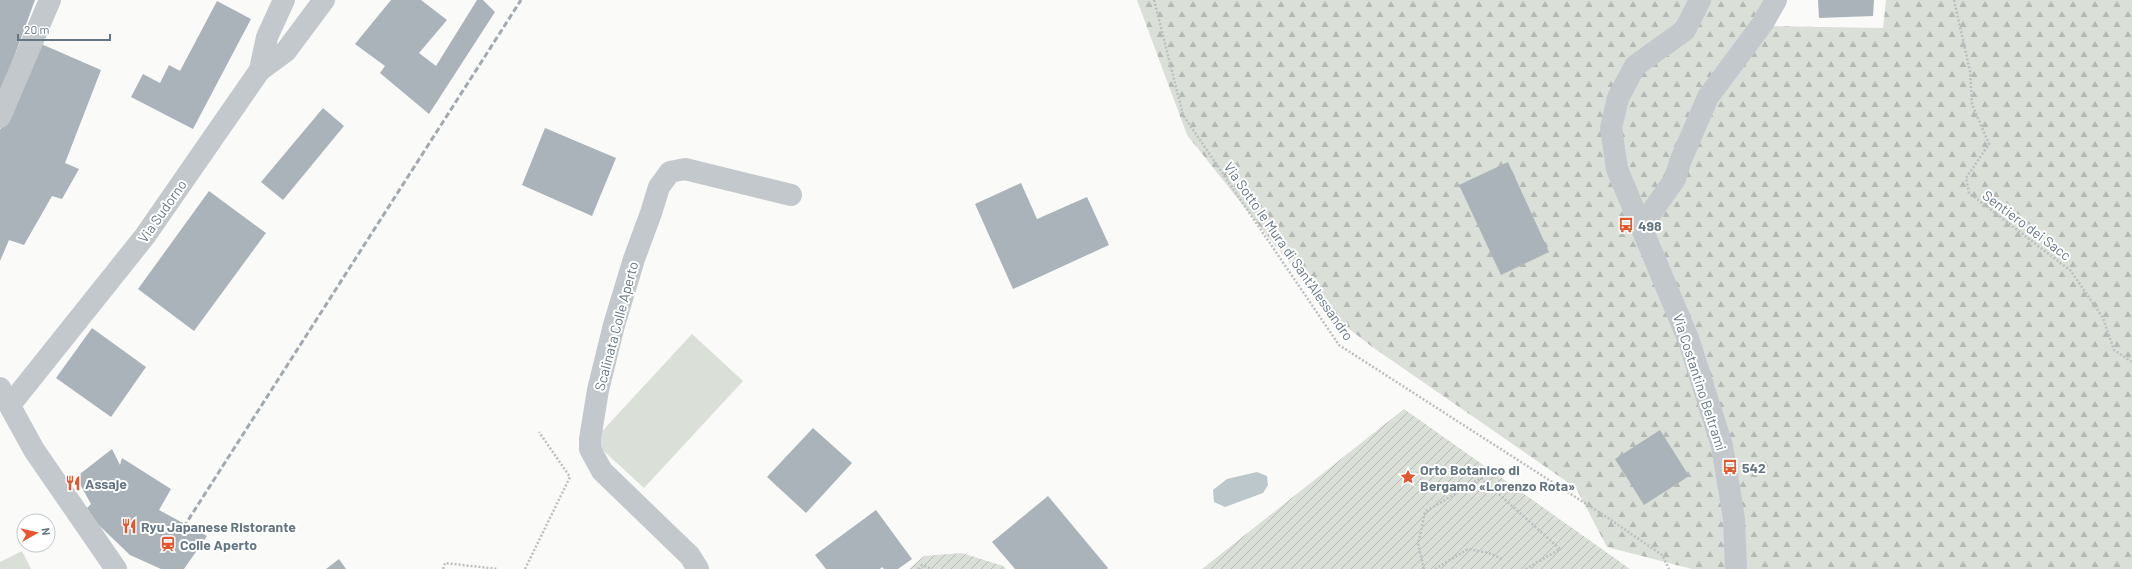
<svg xmlns="http://www.w3.org/2000/svg" width="2132" height="569" font-family="Barlow,sans-serif">
	<style>
		.grass { fill: #dadfd7 }
		.forest { fill: url(#forest-firs) }
		.garden { fill: url(#garden-furrows) }
		.water { fill: #bbc7cb }
		.building { fill: #aab3b9 }
		.lines { fill: none; stroke-linecap: round; stroke-linejoin: round }
		.path { stroke: #bbbfc2; stroke-width: 2.5; stroke-dasharray: 2 2; stroke-linecap: butt }
		.minor { stroke: #c3c8cc; stroke-width: 22 }
		.rail { stroke: #a2aab0; stroke-width: 3; stroke-dasharray: 6 3; stroke-linecap: butt }
		.labels { text-anchor: middle; dominant-baseline: central; stroke-width: 4; stroke-linejoin: round; paint-order: stroke }
		.street-label { font-size: 14px; fill: #657683; stroke: #fff }
		.poi-label { font-size: 14px; font-weight: bold; fill: #657683; stroke: #fff; text-anchor: start }
	</style>
	<defs>
		<pattern id="forest-firs" width="22" height="20" patternUnits="userSpaceOnUse"><rect width="22" height="20" fill="#dadfd7"/><path d="M5 1l3.5 6h-7zM16 11l3.5 6h-7z" fill="#b4b9b4"/></pattern>
		<pattern id="garden-furrows" width="10" height="10" patternUnits="userSpaceOnUse"><rect width="10" height="10" fill="#dadfd7"/><path d="M-1 1l2-2M0 10L10 0M9 11l2-2" fill="none" stroke="#b4b9b4"/></pattern>
	</defs>
	<rect width="100%" height="100%" fill="#fafaf8"/>
	<g class="grass">
		<polygon points="692,334 743,381 644,488 593,441"/>
		<polygon points="22,551 31,569 0,569 0,562"/>
	</g>
	<polygon class="forest" points="1137,0 1770,0 1771,26 1883,28 1886,0 2132,0 2132,569 1692,569 1607,547 1576,488 1371,346 1330,314 1187,135"/>
	<g class="garden">
		<polygon points="1404,409 1630,569 1202,569"/>
		<polygon points="962,553 1003,566 1006,569 909,569 924,556"/>
	</g>
	<polygon class="water" points="1257,472 1267,476 1268,485 1263,493 1225,507 1214,502 1213,490 1227,479"/>
	<g class="building">
		<polygon points="0,0 35,0 0,95"/>
		<polygon points="391,0 421,0 447,20 419,53 436,66 477,0 483,0 495,12 429,114 380,73 385,66 355,44"/>
		<polygon points="1818,0 1874,0 1873,16 1819,18"/>
		<polygon points="217,1 251,19 193,129 131,97 143,74 160,83 169,65 180,71"/>
		<polygon points="39,43 101,70 65,163 79,169 62,199 52,196 24,245 9,240 0,261 0,130"/>
		<polygon points="323,108 344,126 283,200 261,182"/>
		<polygon points="545,128 616,158 592,216 522,185"/>
		<polygon points="1508,162 1549,252 1501,275 1459,185"/>
		<polygon points="1021,183 1037,219 1087,197 1109,245 1013,289 975,204"/>
		<polygon points="209,191 266,233 194,331 138,289"/>
		<polygon points="92,328 146,367 111,417 56,378"/>
		<polygon points="813,428 852,463 806,513 767,477"/>
		<polygon points="1660,430 1689,476 1644,505 1615,459"/>
		<polygon points="112,449 120,465 122,458 171,489 159,510 207,536 184,569 161,569 130,555 84,511 91,504 76,477"/>
		<polygon points="1048,496 1108,568 1107,569 1015,569 992,542"/>
		<polygon points="876,510 912,559 898,569 884,569 882,567 880,569 826,569 815,555"/>
		<polygon points="339,559 346,569 326,569"/>
	</g>
	<g class="lines">
		<g class="path">
			<polyline points="1154,0 1183,115 1339,345 1608,518 1662,555 1669,569"/>
			<polyline points="1954,0 1970,71 1972,104 1989,144 1966,178 1969,193 2071,271 2103,318 2114,350 2132,362"/>
			<polyline points="443,569 445,563 498,569"/>
			<polyline points="525,569 570,477 539,432"/>
			<polyline points="918,569 922,565 932,569"/>
			<polyline points="1424,569 1418,544 1425,512 1481,478 1560,549 1526,569"/>
			<polyline points="1435,569 1468,549 1489,553 1502,559"/>
		</g>
		<g class="minor">
			<polyline points="1700,0 1685,30 1635,66 1618,98 1611,128 1617,169 1689,341 1722,446 1734,519 1736,569"/>
			<polyline points="260,70 286,51 324,0"/>
			<polyline points="0,117 50,0"/>
			<polyline points="1641,227 1675,179 1680,162 1708,97 1763,23 1776,0"/>
			<polyline points="0,388 34,450 116,569"/>
			<polyline points="10,405 145,236 260,70 267,37 284,0"/>
			<polyline points="698,569 690,556 602,471 590,449 590,439 598,390 614,325 634,259 651,213 659,187 670,172 685,169 791,195"/>
		</g>
		<polyline class="rail" points="169,550 521,0"/>
	</g>
	<defs>
		<symbol id="bus-bare" viewBox="-9 -9 18 18"><path d="M-5-6H5V4H4V6H2V4H-2V6H-4V4H-5ZM-3.5-4V0h7V-4ZM-3.5 1.2v1.5H-2V1.2ZM2 1.2v1.5H3.5V1.2Z" fill="#e4572e" stroke="#fff" stroke-width="2.5" paint-order="stroke"/></symbol>
		<symbol id="sight-bare" viewBox="-9 -9 18 18"><path d="M0-6L1.8-2.2L6-1.7L2.9 1.2L3.7 5.4L0 3.3L-3.7 5.4L-2.9 1.2L-6-1.7L-1.8-2.2Z" fill="#e4572e" stroke="#fff" stroke-width="2.5" paint-order="stroke"/></symbol>
		<symbol id="restaurant-bare" viewBox="-9 -9 18 18"><path d="M-5-6h1v4h1v-4h1v4h1v-4h1v5L-1.5 .5V6h-2V.5L-5-1ZM5-6V6H3V1.5H1.5Q1.5-4 5-6Z" fill="#e4572e" stroke="#fff" stroke-width="2.5" paint-order="stroke"/></symbol>
		<symbol id="station-bare" viewBox="-9 -9 18 18"><path d="M-3-6H3Q5-6 5-4V2Q5 4 3 4L4.5 6H3L1.5 4h-3L-3 6H-4.5L-3 4Q-5 4-5 2V-4Q-5-6-3-6ZM-3.5-4v3h7v-3ZM-3.5 1v1.5H-2V1ZM2 1v1.5H3.5V1Z" fill="#e4572e" stroke="#fff" stroke-width="2.5" paint-order="stroke"/></symbol>
	</defs>
	<g fill-rule="evenodd">
		<use href="#bus-bare" x="1615" y="214" width="22" height="22"/>
		<use href="#bus-bare" x="1719" y="456" width="22" height="22"/>
		<use href="#sight-bare" x="1397" y="466" width="22" height="22"/>
		<use href="#restaurant-bare" x="62" y="472" width="22" height="22"/>
		<use href="#restaurant-bare" x="118" y="515" width="22" height="22"/>
		<use href="#station-bare" x="157" y="533" width="22" height="22"/>
	</g>
	<g class="labels">
		<g class="street-label">
			<text transform="translate(162 211) rotate(-55)">Via Sudorno</text>
			<text transform="translate(2027 225) rotate(37)">Sentiero dei Sacc</text>
			<text transform="translate(1289 251) rotate(55)">Via Sotto le Mura di Sant'Alessandro</text>
			<text transform="translate(616 326) rotate(-75)">Scalinata Colle Aperto</text>
			<text transform="translate(1700 382) rotate(72)">Via Costantino Beltrami</text>
		</g>
		<g class="poi-label">
			<text x="1638" y="225">498</text>
			<text x="1742" y="467">542</text>
			<text x="1420" y="469">Orto Botanico di<tspan x="1420" dy="16">Bergamo «Lorenzo Rota»</tspan></text>
			<text x="85" y="483">Assaje</text>
			<text x="141" y="526">Ryu Japanese Ristorante</text>
			<text x="180" y="544">Colle Aperto</text>
		</g>
	</g>
	<g transform="translate(36 533) rotate(82)"><circle r="19" fill="#ffffff" stroke="#c1c8cd"/>
	<path d="M0-3L7 15L0 10L-7 15Z" fill="#e4572e"/>
	<text y="-6" font-size="11" font-weight="bold" text-anchor="middle" fill="#657683">N</text>
	</g>
	<path d="M18 34v6h92v-6" fill="none" stroke="#657683" stroke-width="2"/>
	<text x="24" y="34" font-size="12" fill="#657683" stroke="#ffffff" stroke-width="3" paint-order="stroke">20 m</text>
</svg>
